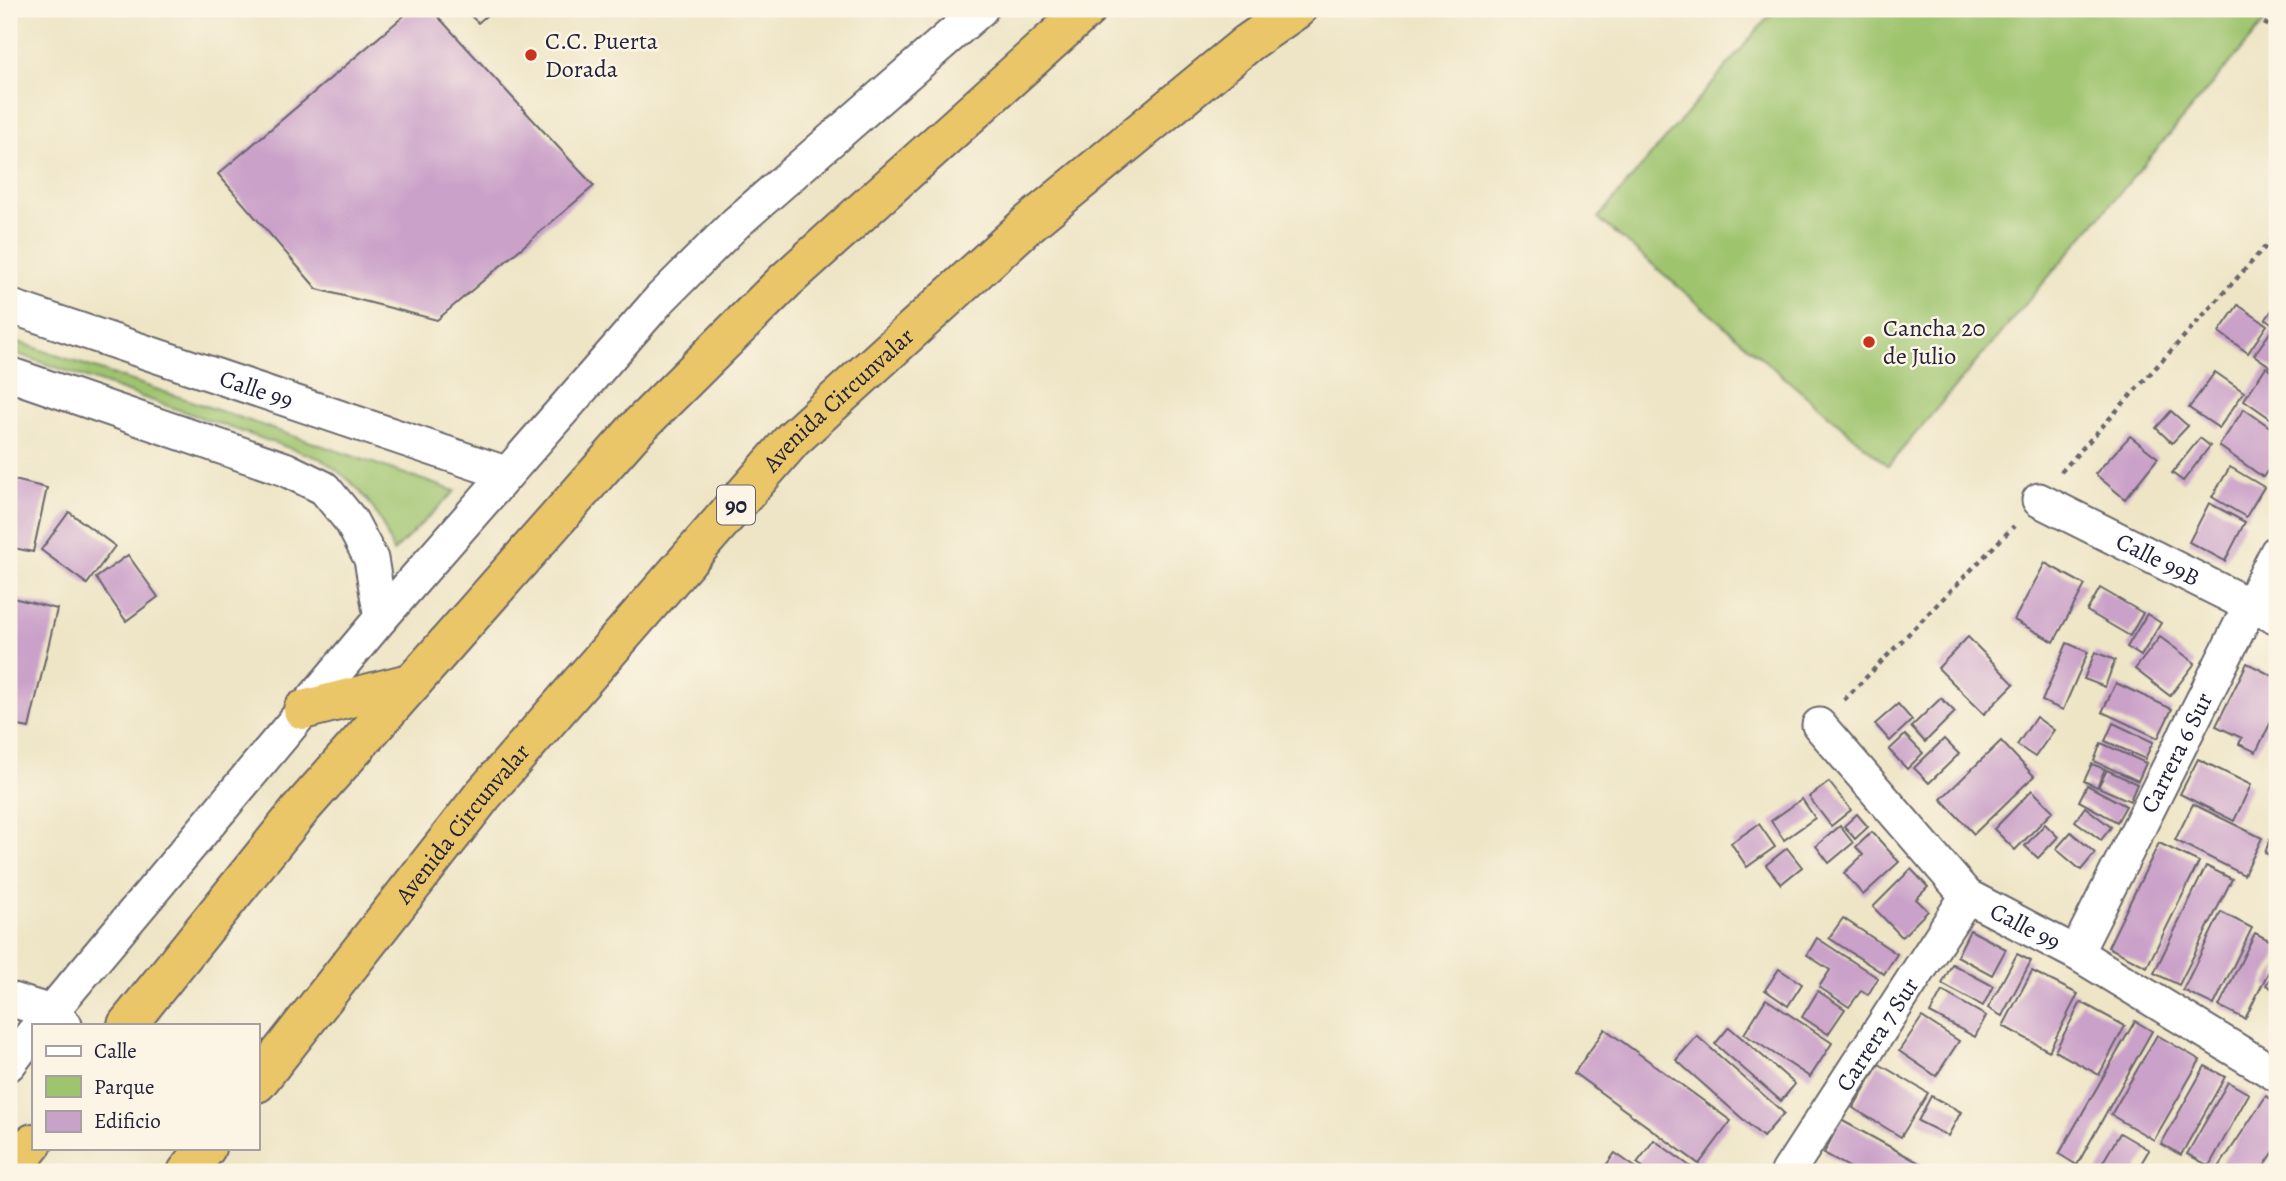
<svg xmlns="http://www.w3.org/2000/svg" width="2286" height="1181" font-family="Alegreya,serif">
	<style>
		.green { fill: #9fc46e; stroke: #607354; stroke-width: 2 }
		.building { fill: #caa1c9 }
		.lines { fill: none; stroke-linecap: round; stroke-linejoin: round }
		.street-casing { stroke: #69666c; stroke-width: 37 }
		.highway-casing { stroke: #69666c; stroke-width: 42 }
		.path { stroke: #69666c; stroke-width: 4.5; stroke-dasharray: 5 5; stroke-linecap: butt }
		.street { stroke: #fff; stroke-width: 33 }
		.highway { stroke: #eac669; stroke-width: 38 }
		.poi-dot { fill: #c8321e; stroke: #fcf5e5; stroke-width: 2.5 }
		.labels { text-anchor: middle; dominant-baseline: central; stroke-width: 5; stroke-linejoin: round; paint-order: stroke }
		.shield { fill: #fcf5e5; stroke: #63616e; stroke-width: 2 }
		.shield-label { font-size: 23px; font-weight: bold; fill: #22223b }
		.poi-label { font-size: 24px; fill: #22223b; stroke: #fcf5e5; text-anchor: start }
		.street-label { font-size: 24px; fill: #22223b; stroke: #fcf5e5 }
	</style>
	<rect width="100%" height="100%" fill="#fcf5e5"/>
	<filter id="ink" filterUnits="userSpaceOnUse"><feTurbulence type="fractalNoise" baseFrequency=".0143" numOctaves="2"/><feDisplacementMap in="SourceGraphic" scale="14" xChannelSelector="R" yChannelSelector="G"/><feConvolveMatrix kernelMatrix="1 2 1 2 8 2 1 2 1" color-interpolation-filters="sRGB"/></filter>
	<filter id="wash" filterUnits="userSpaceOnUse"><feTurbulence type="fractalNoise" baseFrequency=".00686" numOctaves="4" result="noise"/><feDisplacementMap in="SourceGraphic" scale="28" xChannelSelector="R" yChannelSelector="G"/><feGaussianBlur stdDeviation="1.57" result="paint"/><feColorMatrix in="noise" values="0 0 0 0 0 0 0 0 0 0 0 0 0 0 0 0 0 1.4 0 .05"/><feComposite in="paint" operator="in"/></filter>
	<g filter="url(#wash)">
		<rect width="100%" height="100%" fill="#eee5c6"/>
		<g class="green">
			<polygon points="1775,9 2248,9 2264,23 1888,466 1598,218"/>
			<path d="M 9,339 L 455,491 L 393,552 C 381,511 358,483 321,459 L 9,351 Z"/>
		</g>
		<g id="blocks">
			<g class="building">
				<polygon points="412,9 431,9 594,186 437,320 317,289 218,174"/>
				<polygon points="464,9 494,9 478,23"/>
				<polygon points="2277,303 2277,327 2266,319"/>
				<polygon points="2238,305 2267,325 2248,353 2219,332"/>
				<polygon points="2274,327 2277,329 2277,371 2254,355"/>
				<polygon points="2266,367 2277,375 2277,423 2244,400"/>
				<polygon points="2215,372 2244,392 2219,428 2189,408"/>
				<polygon points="2244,409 2277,432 2277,457 2263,477 2219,446"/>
				<polygon points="2171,411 2188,426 2172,443 2156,428"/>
				<polygon points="2130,436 2158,458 2125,499 2095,474"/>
				<polygon points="2200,438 2210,446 2183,481 2172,473"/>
				<polygon points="2230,467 2264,487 2246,517 2212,497"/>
				<polygon points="10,479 47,488 33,552 9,547"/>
				<polygon points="2209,503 2245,522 2225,561 2189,542"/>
				<polygon points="69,512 115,546 87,584 41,550"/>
				<polygon points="128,555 158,597 126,621 96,578"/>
				<polygon points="2045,563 2085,585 2054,642 2014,620"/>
				<polygon points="2100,588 2143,613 2130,636 2087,611"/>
				<polygon points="9,597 57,609 29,728 9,724"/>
				<polygon points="2147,614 2161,623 2141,656 2127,647"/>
				<polygon points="1968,637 2014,684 1984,714 1938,668"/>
				<polygon points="2160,637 2195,663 2170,696 2135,669"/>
				<polygon points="2067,643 2088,652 2063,710 2042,701"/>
				<polygon points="2095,652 2115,660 2105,687 2084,679"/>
				<polygon points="2247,663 2277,678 2277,710 2256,752 2239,744 2242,738 2216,726"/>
				<polygon points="2116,683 2172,709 2158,738 2102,712"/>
				<polygon points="1941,698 1955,712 1925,742 1911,727"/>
				<polygon points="1898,704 1912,720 1890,741 1875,724"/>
				<polygon points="2036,717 2054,730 2035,757 2017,745"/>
				<polygon points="2113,723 2153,742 2145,759 2105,741"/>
				<polygon points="1905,735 1923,753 1907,769 1889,750"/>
				<polygon points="1944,739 1959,754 1929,783 1914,768"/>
				<polygon points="2001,741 2034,776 1974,834 1941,799"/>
				<polygon points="2101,743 2146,763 2138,781 2094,761"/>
				<polygon points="2198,759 2251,785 2234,821 2180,794"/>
				<polygon points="2092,764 2105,769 2097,787 2084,781"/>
				<polygon points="2107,770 2137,784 2130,801 2098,787"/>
				<polygon points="1829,782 1851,810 1831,826 1809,797"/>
				<polygon points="2087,785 2126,806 2117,822 2079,801"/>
				<polygon points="2032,790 2053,811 2015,850 1994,829"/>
				<polygon points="1802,799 1815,818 1784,840 1771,821"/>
				<polygon points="2193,804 2262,838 2244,875 2175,840"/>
				<polygon points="2085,807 2111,827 2101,840 2075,821"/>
				<polygon points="1857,814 1868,827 1855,839 1844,826"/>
				<polygon points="2277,818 2277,857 2265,853"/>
				<polygon points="1759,824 1775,847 1747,867 1731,843"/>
				<polygon points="2045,824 2058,837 2038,858 2025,846"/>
				<polygon points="1840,826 1853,843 1829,863 1816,846"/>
				<polygon points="1872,832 1899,862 1863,895 1844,873 1863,855 1856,847"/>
				<polygon points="2071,832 2095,853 2081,870 2056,849"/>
				<polygon points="2159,843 2199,862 2147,967 2108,947"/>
				<polygon points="1787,848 1802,867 1781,884 1766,865"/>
				<polygon points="2206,866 2232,879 2179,985 2154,973"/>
				<polygon points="1911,869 1928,887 1916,899 1928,911 1902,937 1873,907"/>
				<polygon points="2221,912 2252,928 2214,1005 2183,990"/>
				<polygon points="1843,918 1897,954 1884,974 1829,938"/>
				<polygon points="1970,930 2006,949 1992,975 1957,956"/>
				<polygon points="2255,933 2277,944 2277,955 2245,1019 2219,1006"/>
				<polygon points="1817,938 1878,978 1868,995 1861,991 1849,1007 1819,987 1830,970 1807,955"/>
				<polygon points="2017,954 2031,961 2002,1016 1988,1008"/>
				<polygon points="1952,964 1993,986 1983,1006 1942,984"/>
				<polygon points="2277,968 2277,992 2266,985"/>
				<polygon points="1779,969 1802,984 1788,1006 1765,990"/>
				<polygon points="2032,971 2078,994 2049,1051 2003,1026"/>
				<polygon points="1818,991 1845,1009 1828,1034 1802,1017"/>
				<polygon points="1942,991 1986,1016 1975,1037 1930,1013"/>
				<polygon points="1766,999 1832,1043 1810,1077 1744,1034"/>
				<polygon points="2081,1002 2125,1026 2099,1075 2055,1051"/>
				<polygon points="1922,1017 1959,1041 1936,1076 1899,1051"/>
				<polygon points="2135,1021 2152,1031 2077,1165 2059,1154"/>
				<polygon points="1729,1027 1795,1084 1781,1101 1715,1044"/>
				<polygon points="1605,1029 1731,1121 1699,1164 1574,1073"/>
				<polygon points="2157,1035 2200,1060 2154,1140 2111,1115"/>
				<polygon points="1697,1036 1784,1113 1763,1137 1676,1060"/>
				<polygon points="1879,1064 1928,1093 1901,1137 1853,1108"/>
				<polygon points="2205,1066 2225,1077 2181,1155 2161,1144"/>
				<polygon points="2228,1082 2249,1094 2209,1166 2187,1154"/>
				<polygon points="1931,1096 1961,1112 1948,1136 1918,1121"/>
				<polygon points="2266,1096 2277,1103 2277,1147 2260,1172 2220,1172 2217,1170"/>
				<polygon points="1841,1120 1936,1172 1858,1172 1824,1153"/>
				<polygon points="2120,1133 2149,1150 2136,1172 2097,1172"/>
				<polygon points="1654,1140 1698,1172 1650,1172 1637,1163"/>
				<polygon points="1615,1153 1642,1172 1601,1172"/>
			</g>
		</g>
	</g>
	<g filter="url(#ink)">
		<use href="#blocks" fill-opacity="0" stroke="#69666c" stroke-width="2"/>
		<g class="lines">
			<defs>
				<g id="street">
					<path id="s1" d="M 9,306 L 505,473"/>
					<polyline points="9,374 285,469 324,488 351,521 371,559 381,618"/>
					<path id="s2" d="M 2039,500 L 2249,605 L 2277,617"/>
					<path id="s3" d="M 1819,725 L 1967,896 L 2076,953 L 2277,1075"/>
					<path id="s4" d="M 2076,953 L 2277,552"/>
					<polyline points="9,999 51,1012 65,1025"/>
					<polyline points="40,1025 381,618 660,299 736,223 981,9"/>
					<polyline points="9,1064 33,1033"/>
					<path id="s5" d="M 1788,1172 L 1967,896"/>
				</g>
				<g id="highway">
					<polyline points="303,710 413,682"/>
					<polyline points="127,1025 300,810 637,428 785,281 1087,9"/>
					<path id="s6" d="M 257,1083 L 483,795 L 793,439 L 1027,225 L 1248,43 L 1297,9"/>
					<polyline points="10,1172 33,1143"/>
					<polyline points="187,1172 206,1148"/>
				</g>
			</defs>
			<use href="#street" class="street-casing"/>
			<use href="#highway" class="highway-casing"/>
			<g class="path">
				<polyline points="2264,23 2277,30"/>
				<polyline points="2061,472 2277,234"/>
				<polyline points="1844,700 2014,526"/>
			</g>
			<use href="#street" class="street"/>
			<use href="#highway" class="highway"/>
		</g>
	</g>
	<g class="poi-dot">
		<circle cx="531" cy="55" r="7"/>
		<circle cx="1869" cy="342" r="7"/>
	</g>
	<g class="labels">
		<rect class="shield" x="717" y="485.5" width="38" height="39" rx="5"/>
		<g class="shield-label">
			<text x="736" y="505">90</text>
		</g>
		<g class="poi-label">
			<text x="545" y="41">C.C. Puerta<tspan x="545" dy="28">Dorada</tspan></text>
			<text x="1883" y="328">Cancha 20<tspan x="1883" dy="28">de Julio</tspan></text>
		</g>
		<g class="street-label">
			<text stroke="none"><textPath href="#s1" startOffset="261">Calle 99</textPath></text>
			<text stroke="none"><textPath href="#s6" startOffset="898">Avenida Circunvalar</textPath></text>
			<text stroke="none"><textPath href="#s2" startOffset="133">Calle 99B</textPath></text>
			<text stroke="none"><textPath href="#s4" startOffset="224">Carrera 6 Sur</textPath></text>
			<text stroke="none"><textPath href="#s6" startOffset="331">Avenida Circunvalar</textPath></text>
			<text stroke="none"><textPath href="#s3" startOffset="292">Calle 99</textPath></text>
			<text stroke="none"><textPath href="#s5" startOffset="164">Carrera 7 Sur</textPath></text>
		</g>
	</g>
	<rect width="2286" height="1181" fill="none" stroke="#fcf5e5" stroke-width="35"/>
	<rect x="32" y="1024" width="228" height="126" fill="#fcf5e5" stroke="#a5a1a1" stroke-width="2"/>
	<rect x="46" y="1046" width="35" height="10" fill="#ffffff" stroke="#a5a1a1" stroke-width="2"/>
	<text x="94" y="1058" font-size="21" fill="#22223b">Calle</text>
	<rect x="46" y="1076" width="35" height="21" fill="#9fc46e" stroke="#a5a1a1" stroke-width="2"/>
	<text x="94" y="1094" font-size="21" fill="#22223b">Parque</text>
	<rect x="46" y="1111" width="35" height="21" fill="#caa1c9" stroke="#a5a1a1" stroke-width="2"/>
	<text x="94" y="1128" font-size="21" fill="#22223b">Edificio</text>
</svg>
